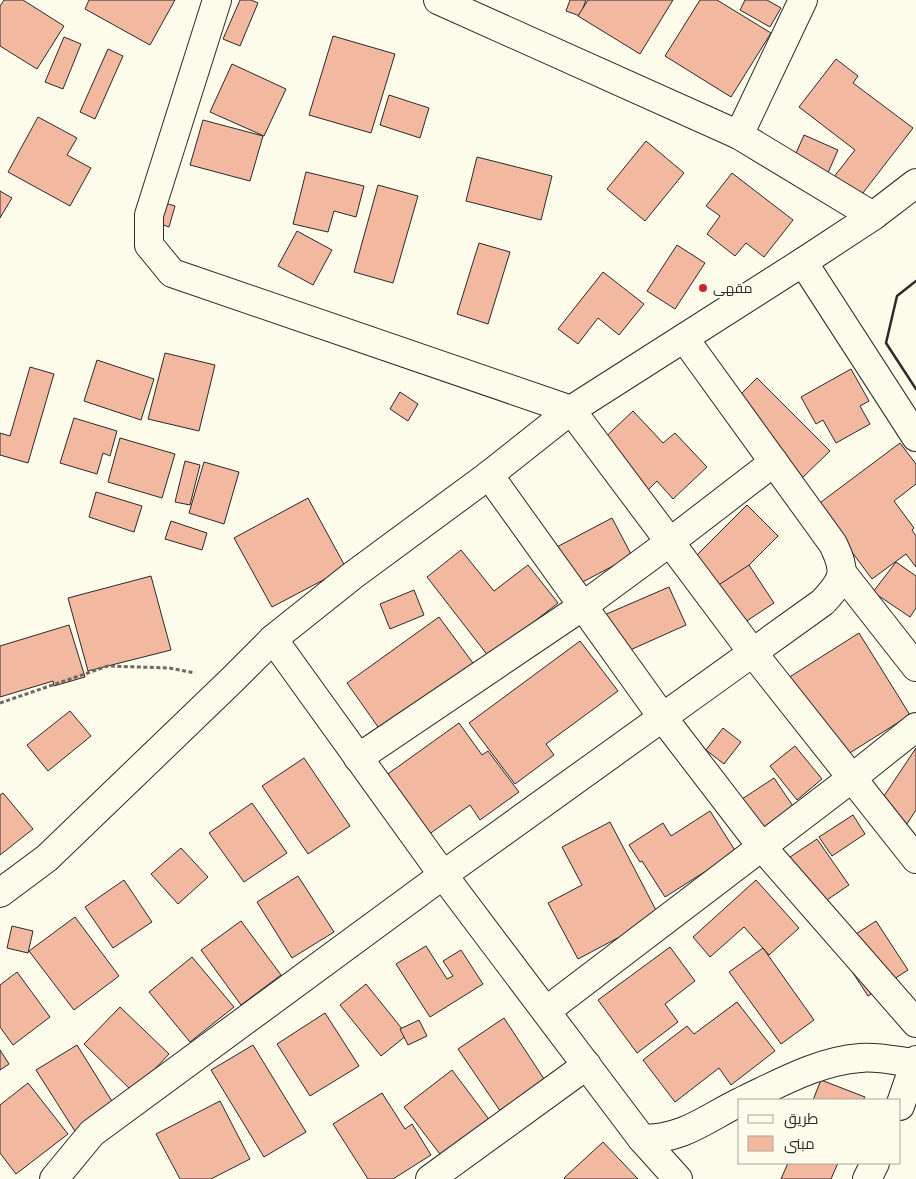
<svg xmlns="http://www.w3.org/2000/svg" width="916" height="1179" font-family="Montserrat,Cairo,sans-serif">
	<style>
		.building { fill: #f2b8a0; stroke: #2b2b2b }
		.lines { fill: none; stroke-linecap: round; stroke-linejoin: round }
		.street-casing { stroke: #2b2b2b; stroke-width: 30 }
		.path { stroke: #6a6964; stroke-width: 3; stroke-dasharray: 4 2.5; stroke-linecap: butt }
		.street { stroke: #fdfbea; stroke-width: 28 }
		.wall { stroke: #2b2b2b; stroke-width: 2.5 }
		.poi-dot { fill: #c62828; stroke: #fdfbea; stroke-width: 2 }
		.labels { text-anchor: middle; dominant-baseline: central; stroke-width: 4; stroke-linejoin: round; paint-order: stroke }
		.poi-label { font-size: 14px; fill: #2b2b2b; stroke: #fdfbea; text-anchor: start }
	</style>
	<rect width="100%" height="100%" fill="#fdfbea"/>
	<g class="building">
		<polygon points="4,0 23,0 64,26 37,69 0,46 0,6"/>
		<polygon points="89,0 175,0 150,45 85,9"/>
		<polygon points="240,0 251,0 258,3 240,46 223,39"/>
		<polygon points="570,0 586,0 580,16 566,11"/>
		<polygon points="588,0 673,0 640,54 578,16"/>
		<polygon points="700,0 717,0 771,33 731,97 665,56"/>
		<polygon points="745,0 767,0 781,8 770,27 740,10"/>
		<polygon points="333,36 395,54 371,133 309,115"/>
		<polygon points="64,37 81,44 63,89 45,82"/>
		<polygon points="108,49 123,56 95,119 80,112"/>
		<polygon points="836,59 858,76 853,83 913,128 859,198 833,178 855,150 799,107"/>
		<polygon points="232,64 286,89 264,136 210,112"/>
		<polygon points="389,95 429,108 420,138 380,125"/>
		<polygon points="38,117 77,138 67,155 91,168 70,206 8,172"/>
		<polygon points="203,120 263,136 250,181 190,165"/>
		<polygon points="804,135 838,150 827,175 793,160"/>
		<polygon points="646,141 684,173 645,221 607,189"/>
		<polygon points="477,157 552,176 541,220 466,201"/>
		<polygon points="306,172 364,186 356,217 334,211 328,232 293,224"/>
		<polygon points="732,173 793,220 764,257 746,243 735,256 707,234 720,216 706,206"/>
		<polygon points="378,185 418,196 393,283 354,272"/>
		<polygon points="0,191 12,198 0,218"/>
		<polygon points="165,203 175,206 169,227 158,223"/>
		<polygon points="297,231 332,250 313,285 278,266"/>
		<polygon points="479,243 510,252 488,324 457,314"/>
		<polygon points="677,245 705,263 675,309 647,291"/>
		<polygon points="603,272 644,304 619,335 598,318 578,344 558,329"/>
		<polygon points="165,353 215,365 199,431 148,419"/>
		<polygon points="97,360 154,379 141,420 84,401"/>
		<polygon points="30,367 54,374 28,463 0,455 0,433 10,436"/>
		<polygon points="851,369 869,401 860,406 870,424 836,443 823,420 816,424 801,397"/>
		<polygon points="757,378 830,451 800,480 728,407"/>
		<polygon points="400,392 418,404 408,421 390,409"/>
		<polygon points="633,411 663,443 675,433 707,467 673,499 657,481 643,495 596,446"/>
		<polygon points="74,418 117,431 110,456 103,453 97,474 60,463"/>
		<polygon points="120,438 175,454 162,498 108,482"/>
		<polygon points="900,443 916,464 916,484 894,501 914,528 912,530 916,536 916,567 906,554 872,579 817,505"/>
		<polygon points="185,461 200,465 190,505 175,502"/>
		<polygon points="204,462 239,472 224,524 189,513"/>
		<polygon points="96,492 142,506 134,532 89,517"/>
		<polygon points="308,498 346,568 272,607 234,538"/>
		<polygon points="747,505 778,536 721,593 690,562"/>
		<polygon points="612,518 632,556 573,587 553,549"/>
		<polygon points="171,521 207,533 202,550 165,539"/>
		<polygon points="461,550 494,591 528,565 558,603 489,657 427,577"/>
		<polygon points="896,562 916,576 916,608 910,617 873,592"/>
		<polygon points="749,565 774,603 733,630 708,592"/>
		<polygon points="151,576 171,650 88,671 68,598"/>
		<polygon points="669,587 686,625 619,655 602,616"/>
		<polygon points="414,590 424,615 390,629 380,604"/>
		<polygon points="439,617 481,674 388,741 347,683"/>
		<polygon points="69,625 85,677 54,686 53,681 0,697 0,646"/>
		<polygon points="859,633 910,715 837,761 780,683"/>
		<polygon points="580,641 618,691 546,744 554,755 515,784 469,723"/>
		<polygon points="70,711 91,736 48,771 27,745"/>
		<polygon points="459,723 482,755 488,751 519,792 480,820 470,805 428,835 385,776"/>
		<polygon points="723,728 741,742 724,764 706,750"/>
		<polygon points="795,746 822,779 797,800 770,766"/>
		<polygon points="916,748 916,810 901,833 872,814"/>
		<polygon points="304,758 350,826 308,854 262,786"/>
		<polygon points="774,778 799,815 761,840 736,803"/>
		<polygon points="3,793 33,829 0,855 0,795"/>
		<polygon points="252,803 287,853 244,882 209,833"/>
		<polygon points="710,811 736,852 665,897 642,861 640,862 629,845 663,823 671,836"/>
		<polygon points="853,815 865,834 832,856 819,837"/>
		<polygon points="610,822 659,916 578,959 548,903 582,885 562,847"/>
		<polygon points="817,839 849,885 812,910 781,863"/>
		<polygon points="181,848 208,877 178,904 151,874"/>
		<polygon points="298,876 334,932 292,958 257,902"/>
		<polygon points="124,880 152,922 113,948 85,907"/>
		<polygon points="756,880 799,928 769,955 744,927 710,957 693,937"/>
		<polygon points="75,917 119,976 74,1010 29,951"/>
		<polygon points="241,921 281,975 241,1005 201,950"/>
		<polygon points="876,921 908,970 868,996 836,947"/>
		<polygon points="12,926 33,931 28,953 7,948"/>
		<polygon points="426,946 447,979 453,976 443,961 461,950 483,984 430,1017 396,964"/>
		<polygon points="670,947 695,981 665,1004 678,1022 637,1053 598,1000"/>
		<polygon points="763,948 814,1020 781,1044 729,972"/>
		<polygon points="192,957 234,1007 190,1042 149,992"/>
		<polygon points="17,972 50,1017 13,1045 0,1027 0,985"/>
		<polygon points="366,984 407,1035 381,1056 340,1005"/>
		<polygon points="737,1002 775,1051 731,1085 719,1068 675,1102 643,1060 687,1026 694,1034"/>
		<polygon points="120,1007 169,1054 133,1092 84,1044"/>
		<polygon points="325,1013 359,1066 310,1096 277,1044"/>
		<polygon points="504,1018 550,1088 505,1118 458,1049"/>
		<polygon points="419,1020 427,1036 408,1045 400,1029"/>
		<polygon points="77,1045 118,1111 78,1136 36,1070"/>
		<polygon points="253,1045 306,1132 264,1157 211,1070"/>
		<polygon points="0,1050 9,1064 0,1070"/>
		<polygon points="452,1070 494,1126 446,1162 404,1107"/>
		<polygon points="821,1080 865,1097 863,1100 813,1100"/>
		<polygon points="28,1083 68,1134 16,1174 0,1153 0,1105"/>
		<polygon points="382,1093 405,1129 412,1124 431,1155 393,1179 368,1179 333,1124"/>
		<polygon points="220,1101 250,1159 211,1179 180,1179 156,1134"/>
		<polygon points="603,1142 638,1179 565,1179 564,1178"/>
		<polygon points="788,1163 838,1163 831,1179 781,1179"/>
	</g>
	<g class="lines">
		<defs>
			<g id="street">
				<polyline points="217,0 149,215 149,245 172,273 571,410 753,653 916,859"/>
				<polyline points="438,0 739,135 873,216"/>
				<polyline points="739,135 803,0"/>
				<polyline points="803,262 916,437"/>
				<polyline points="489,475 663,718 762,847 916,1023"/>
				<polyline points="843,574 916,667"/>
				<path d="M 273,639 L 443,875 L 642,1139 C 684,1139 705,1119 740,1102"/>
				<polyline points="358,758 583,606 670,542 774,462"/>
				<polyline points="0,893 47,858 232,680 273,639 352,576 489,475 571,410 803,262 873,216 916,183"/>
				<polyline points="546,1011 852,778 916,727"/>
				<path d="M 744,1100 C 780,1083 819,1061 860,1058 C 877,1056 897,1061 914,1063"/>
				<polyline points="900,1106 916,1060"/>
				<polyline points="642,1139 678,1179"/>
				<path d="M 54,1179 L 92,1133 L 443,875 L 823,602 C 844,579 847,573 833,544 L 684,338"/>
				<polyline points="430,1179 587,1065"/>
				<polyline points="867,1179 875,1163"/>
			</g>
		</defs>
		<use href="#street" class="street-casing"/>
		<polyline class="path" points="0,703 108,666 169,668 195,673"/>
		<use href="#street" class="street"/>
		<polyline class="wall" points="916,281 897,296 886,343 916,389"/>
	</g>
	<circle class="poi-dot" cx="703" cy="288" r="5"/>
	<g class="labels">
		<g class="poi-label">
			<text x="713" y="288">مقهى</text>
		</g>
	</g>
	<rect x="738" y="1099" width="162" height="65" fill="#fdfbea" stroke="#a9a89e"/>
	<rect x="748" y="1115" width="25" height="8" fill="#fdfbea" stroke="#a9a89e"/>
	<text x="784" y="1124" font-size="15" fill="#2b2b2b">طريق</text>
	<rect x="748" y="1136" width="25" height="15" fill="#f2b8a0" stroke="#a9a89e"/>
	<text x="784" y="1149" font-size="15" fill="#2b2b2b">مبنى</text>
</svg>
